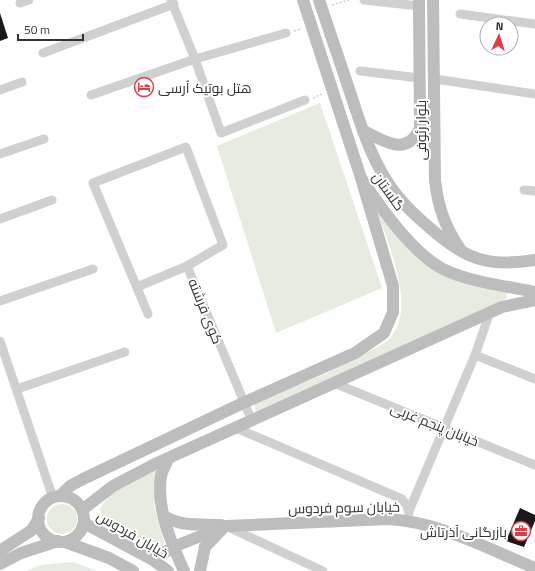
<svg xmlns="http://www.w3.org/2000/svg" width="535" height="571" font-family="'Titillium Web',Cairo,sans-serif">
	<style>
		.green { fill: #e6ecdf }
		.building { fill: #1a1a1a }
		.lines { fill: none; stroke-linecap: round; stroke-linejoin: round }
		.path { stroke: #cdcdcd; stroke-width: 1.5; stroke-dasharray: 2 2; stroke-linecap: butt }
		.street { stroke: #d0d0d0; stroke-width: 9 }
		.secondary { stroke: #bdbdbd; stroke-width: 12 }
		.labels { text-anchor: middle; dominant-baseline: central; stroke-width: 4; stroke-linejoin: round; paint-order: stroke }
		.poi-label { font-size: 14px; fill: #333; stroke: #fff; text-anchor: start }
		.street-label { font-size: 14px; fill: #333; stroke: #fff }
	</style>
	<rect width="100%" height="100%" fill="#fff"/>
	<g class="green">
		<polygon points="320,103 382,288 276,333 217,146"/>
		<path d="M 374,204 L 412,250 L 504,290 L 507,293 L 507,298 L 504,301 L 256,411 L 254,404 L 327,373 L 381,345 C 425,319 386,239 374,204 Z"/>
		<path d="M 159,469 L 154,507 L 164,542 L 163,547 L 154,546 L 108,522 L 103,518 L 100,510 C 107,490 141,477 159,469 Z"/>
		<circle cx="62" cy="519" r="15"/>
		<polygon points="73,562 97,571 26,571 41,565"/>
	</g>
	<g class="building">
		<polygon points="0,13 8,38 0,41"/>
		<polygon points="520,508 535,515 535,521 524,547 506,541"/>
	</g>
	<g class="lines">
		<g class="path">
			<polyline points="332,5 349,0"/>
			<polyline points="294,31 302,29"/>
			<polyline points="313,98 322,94"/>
		</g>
		<g class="street">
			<polyline points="171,0 195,59 221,133 305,100"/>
			<polyline points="364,0 419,6"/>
			<polyline points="20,3 29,0"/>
			<polyline points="460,14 535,24"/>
			<polyline points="43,53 174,4"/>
			<polyline points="360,71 420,78"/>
			<polyline points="435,79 535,94"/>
			<polyline points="0,90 22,82"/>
			<polyline points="91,95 195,59 286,33"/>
			<polyline points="0,154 44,139"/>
			<polyline points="524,190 535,191"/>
			<polyline points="0,219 52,200"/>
			<polyline points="137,287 187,266"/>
			<polyline points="0,301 93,269"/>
			<polyline points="148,314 93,183 186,147 223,245 187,266 252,421"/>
			<polyline points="0,341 53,498"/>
			<polyline points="475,355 535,379"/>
			<polyline points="334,383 535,465"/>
			<polyline points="17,389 125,352"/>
			<polyline points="236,428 402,499 407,506 409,513"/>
			<polyline points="409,511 475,355 490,312"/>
			<polyline points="228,527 323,571"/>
		</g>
		<g class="secondary">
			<path d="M 303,0 L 361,178 C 380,207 412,253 443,269 C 469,282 506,286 535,292"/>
			<path d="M 319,0 C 329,30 339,59 349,89 C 361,125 372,164 396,194 C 406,207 418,218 430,228 C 465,259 488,268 535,260"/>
			<path d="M 433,0 L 435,180 C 438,207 445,227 460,249"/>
			<path d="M 364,131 C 384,141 406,157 420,129 L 419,0"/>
			<path d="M 168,459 C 166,464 162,471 161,476 C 156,509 171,542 184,571"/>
			<polyline points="60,496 70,486 83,479 243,403 355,353 384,333 393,312 393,286 361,178"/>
			<circle cx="61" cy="519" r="23"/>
			<polyline points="82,510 113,486 155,464 502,307 535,300"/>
			<path d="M 164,516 C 180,527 202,524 221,525"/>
			<polyline points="84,523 153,560 168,571"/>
			<polyline points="65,542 109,558 133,571"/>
			<polyline points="0,551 32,530 39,518"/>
			<path d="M 153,560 L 173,547 L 226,526 L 389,519 C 440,522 488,549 535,568"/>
			<polyline points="0,564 21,553 58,541"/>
			<polyline points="200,571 205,547 223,528"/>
		</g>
	</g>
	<defs>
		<symbol id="hotel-ring" viewBox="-11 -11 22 22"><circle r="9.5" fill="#fff" stroke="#e63946" stroke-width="1.5"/><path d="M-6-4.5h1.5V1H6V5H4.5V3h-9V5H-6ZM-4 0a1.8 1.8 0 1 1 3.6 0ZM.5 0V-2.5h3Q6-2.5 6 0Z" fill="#e63946"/></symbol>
		<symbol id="office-ring" viewBox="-11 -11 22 22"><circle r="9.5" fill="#fff" stroke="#e63946" stroke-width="1.5"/><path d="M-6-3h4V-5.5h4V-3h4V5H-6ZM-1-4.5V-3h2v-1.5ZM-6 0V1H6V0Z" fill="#e63946"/></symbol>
	</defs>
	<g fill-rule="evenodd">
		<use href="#hotel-ring" x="133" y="76" width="22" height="22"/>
		<use href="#office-ring" x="510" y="520" width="22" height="22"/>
	</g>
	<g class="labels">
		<g class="poi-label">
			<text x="158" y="87">هتل بوتیک اُرسی</text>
			<text x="507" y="531" text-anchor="end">بازرگانی آذرتاش</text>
		</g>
		<g class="street-label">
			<text transform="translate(420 130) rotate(-90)">بلوار رئوفی</text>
			<text transform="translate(389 191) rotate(54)">گلستان</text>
			<text transform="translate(206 311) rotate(68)">کوی فرشته</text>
			<text transform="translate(435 424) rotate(22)">خیابان پنجم غربی</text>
			<text transform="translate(344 507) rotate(-1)">خیابان سوم فردوس</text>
			<text transform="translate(133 534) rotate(30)">خیابان فردوس</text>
		</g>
	</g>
	<g transform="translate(499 36) rotate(4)"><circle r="19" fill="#ffffff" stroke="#adadad"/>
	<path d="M0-3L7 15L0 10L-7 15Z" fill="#e63946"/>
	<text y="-6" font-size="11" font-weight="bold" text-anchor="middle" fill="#333333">N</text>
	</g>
	<path d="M18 34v6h65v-6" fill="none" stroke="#333333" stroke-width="2"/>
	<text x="24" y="34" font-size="12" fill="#333333" stroke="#ffffff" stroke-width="3" paint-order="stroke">50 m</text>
</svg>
